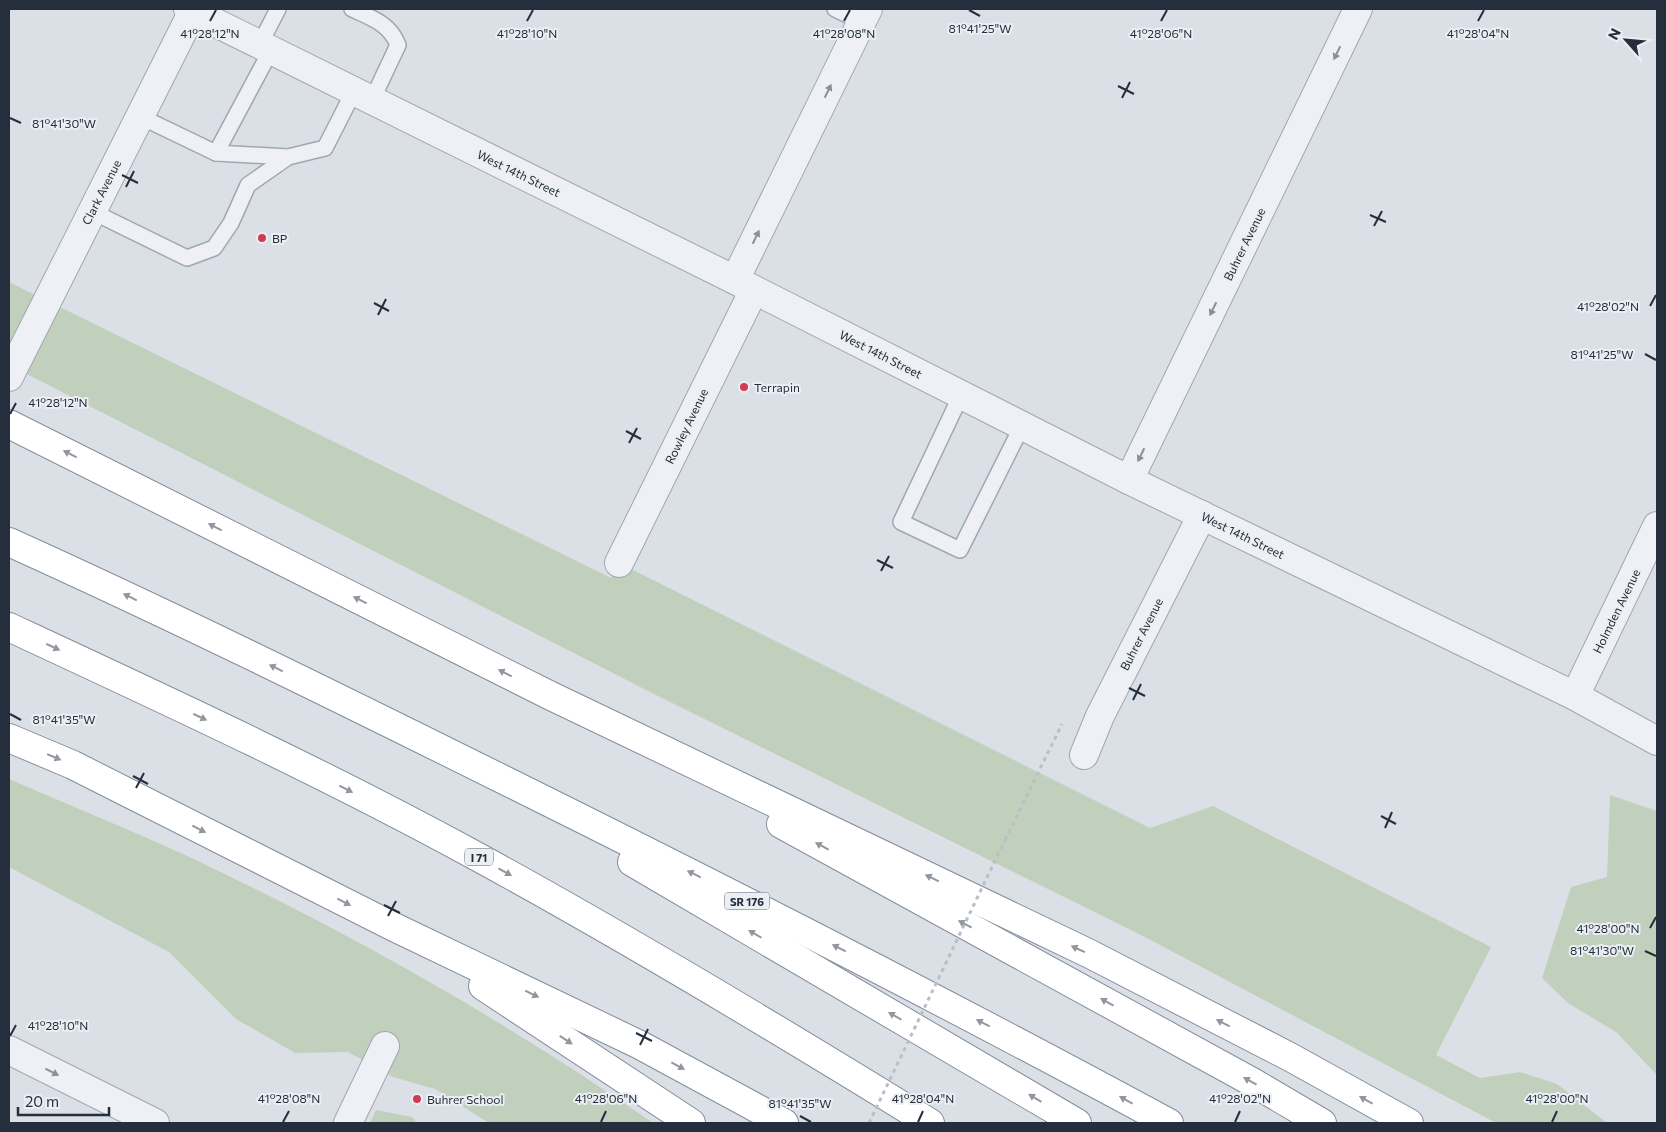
<svg xmlns="http://www.w3.org/2000/svg" width="1666" height="1132" font-family="Commissioner,sans-serif">
	<style>
		.green { fill: #c1d0bc }
		.lines { fill: none; stroke-linecap: round; stroke-linejoin: round }
		.service-casing { stroke: #a1a7b0; stroke-width: 18 }
		.minor-casing { stroke: #a1a7b0; stroke-width: 30 }
		.tertiary-casing { stroke: #a1a7b0; stroke-width: 30 }
		.motorway-casing { stroke: #838d9d; stroke-width: 30 }
		.path { stroke: #babec5; stroke-width: 3; stroke-dasharray: 4 4; stroke-linecap: butt }
		.service { stroke: #eef0f5; stroke-width: 15 }
		.minor { stroke: #eef0f5; stroke-width: 28 }
		.tertiary { stroke: #eef0f5; stroke-width: 28 }
		.motorway { stroke: #fff; stroke-width: 28 }
		.path-bridge { stroke: #babec5; stroke-width: 3; stroke-dasharray: 4 4; stroke-linecap: butt }
		.oneway { fill: #8a8f98 }
		.oneway2 { fill: #92969e }
		.ticks { fill: none; stroke: #252e3c; stroke-width: 2 }
		.poi-dot { fill: #d03b53; stroke: #ebeff4; stroke-width: 2 }
		.labels { text-anchor: middle; dominant-baseline: central; stroke-width: 4; stroke-linejoin: round; paint-order: stroke }
		.shield { fill: #ebeff4; stroke: #606873; stroke-width: 1 }
		.shield-label { font-size: 11px; font-weight: bold; fill: #252e3c }
		.street-label { font-size: 12px; fill: #252e3c; stroke: #ebeff4 }
		.poi-label { font-size: 12px; fill: #252e3c; stroke: #ebeff4; text-anchor: start }
		.ticks-label { font-size: 12px; text-anchor: middle; fill: #252e3c; stroke: #ebeff4; stroke-width: 4; stroke-linejoin: round; paint-order: stroke }
	</style>
	<rect width="100%" height="100%" fill="#dbe0e6"/>
	<g class="green">
		<polygon points="9,282 611,578 619,563 1150,828 1213,806 1491,947 1436,1055 1480,1078 1520,1072 1557,1084 1607,1123 1496,1123 1141,935 654,694 9,365"/>
		<path d="M 9,779 C 83,811 161,842 233,878 C 378,949 521,1031 653,1123 L 489,1123 L 435,1089 L 393,1077 L 348,1052 L 295,1053 L 236,1019 L 169,952 L 9,867 Z"/>
		<polygon points="1610,795 1657,811 1657,1075 1616,1032 1568,1003 1542,978 1571,887 1607,877"/>
		<polygon points="376,1110 412,1117 417,1123 370,1123"/>
	</g>
	<g class="lines">
		<defs>
			<g id="service">
				<path d="M 352,9 C 372,18 390,24 398,45 L 372,100"/>
				<polyline points="835,9 862,22"/>
				<polyline points="260,44 278,9"/>
				<polyline points="139,116 216,153 271,50"/>
				<polyline points="216,153 288,157"/>
				<polyline points="91,211 187,258 214,248 231,223 248,185 288,157 325,148 354,91"/>
				<polyline points="961,395 901,522 960,550 1022,426"/>
			</g>
			<g id="minor">
				<polyline points="735,280 868,9"/>
				<polyline points="1129,480 1358,9"/>
				<polyline points="619,563 754,290"/>
				<polyline points="1575,696 1657,526"/>
				<polyline points="1084,755 1100,716 1202,515"/>
				<polyline points="9,1050 155,1123"/>
				<polyline points="348,1123 385,1046"/>
			</g>
			<g id="tertiary">
				<polyline points="188,9 735,280 1129,480 1575,696 1657,741"/>
				<polyline points="9,377 194,9"/>
			</g>
			<g id="motorway">
				<polyline points="9,424 549,695 1088,953 1290,1057 1409,1123"/>
				<path d="M 9,542 C 175,617 339,698 502,779 C 726,890 949,1004 1169,1123"/>
				<path d="M 9,627 C 166,700 324,773 476,856 C 630,940 781,1031 930,1123"/>
				<polyline points="9,738 73,765 394,927 640,1045 784,1123"/>
				<polyline points="781,824 1254,1083 1322,1123"/>
				<polyline points="632,862 1077,1123"/>
				<polyline points="483,986 691,1123"/>
			</g>
		</defs>
		<use href="#service" class="service-casing"/>
		<use href="#minor" class="minor-casing"/>
		<use href="#tertiary" class="tertiary-casing"/>
		<use href="#motorway" class="motorway-casing"/>
		<polyline class="path" points="1005,840 1062,724"/>
		<use href="#service" class="service"/>
		<use href="#minor" class="minor"/>
		<use href="#tertiary" class="tertiary"/>
		<use href="#motorway" class="motorway"/>
		<polyline class="path-bridge" points="869,1123 1005,840"/>
	</g>
	<defs><path id="oneway-solid" d="M-6-.8H1V-3.2L6.5 0L1 3.2V.8H-6Z" transform="scale(1.25)"/></defs>
	<g class="oneway">
		<use href="#oneway-solid" transform="translate(1337 53) rotate(116)"/>
		<use href="#oneway-solid" transform="translate(828 91) rotate(-64)"/>
		<use href="#oneway-solid" transform="translate(756 237) rotate(-64)"/>
		<use href="#oneway-solid" transform="translate(1213 309) rotate(116)"/>
		<use href="#oneway-solid" transform="translate(1141 455) rotate(116)"/>
		<use href="#oneway-solid" transform="translate(52 1072) rotate(27)"/>
	</g>
	<g class="oneway2">
		<use href="#oneway-solid" transform="translate(70 454) rotate(-153)"/>
		<use href="#oneway-solid" transform="translate(215 527) rotate(-153)"/>
		<use href="#oneway-solid" transform="translate(130 597) rotate(-154)"/>
		<use href="#oneway-solid" transform="translate(360 600) rotate(-153)"/>
		<use href="#oneway-solid" transform="translate(53 647) rotate(25)"/>
		<use href="#oneway-solid" transform="translate(276 668) rotate(-154)"/>
		<use href="#oneway-solid" transform="translate(505 673) rotate(-153)"/>
		<use href="#oneway-solid" transform="translate(200 717) rotate(25)"/>
		<use href="#oneway-solid" transform="translate(54 757) rotate(23)"/>
		<use href="#oneway-solid" transform="translate(346 789) rotate(27)"/>
		<use href="#oneway-solid" transform="translate(199 829) rotate(27)"/>
		<use href="#oneway-solid" transform="translate(822 846) rotate(-152)"/>
		<use href="#oneway-solid" transform="translate(505 872) rotate(29)"/>
		<use href="#oneway-solid" transform="translate(694 874) rotate(-154)"/>
		<use href="#oneway-solid" transform="translate(932 878) rotate(-154)"/>
		<use href="#oneway-solid" transform="translate(344 902) rotate(27)"/>
		<use href="#oneway-solid" transform="translate(965 924) rotate(-152)"/>
		<use href="#oneway-solid" transform="translate(755 934) rotate(-150)"/>
		<use href="#oneway-solid" transform="translate(839 948) rotate(-153)"/>
		<use href="#oneway-solid" transform="translate(1078 949) rotate(-155)"/>
		<use href="#oneway-solid" transform="translate(532 994) rotate(26)"/>
		<use href="#oneway-solid" transform="translate(1107 1002) rotate(-151)"/>
		<use href="#oneway-solid" transform="translate(895 1016) rotate(-150)"/>
		<use href="#oneway-solid" transform="translate(983 1023) rotate(-153)"/>
		<use href="#oneway-solid" transform="translate(1223 1023) rotate(-153)"/>
		<use href="#oneway-solid" transform="translate(566 1040) rotate(33)"/>
		<use href="#oneway-solid" transform="translate(678 1066) rotate(28)"/>
		<use href="#oneway-solid" transform="translate(1250 1081) rotate(-151)"/>
		<use href="#oneway-solid" transform="translate(1035 1098) rotate(-149)"/>
		<use href="#oneway-solid" transform="translate(1126 1100) rotate(-151)"/>
		<use href="#oneway-solid" transform="translate(1366 1100) rotate(-151)"/>
	</g>
	<path class="ticks" d="M 969,10 L 980,16M 210,21 L 216,10M 527,21 L 533,10M 844,21 L 850,10M 1161,21 L 1167,10M 1478,21 L 1484,10M 1118,86 L 1134,94M 1122,98 L 1130,82M 10,118 L 21,123M 122,175 L 138,183M 126,187 L 134,171M 1370,215 L 1386,222M 1374,226 L 1382,211M 374,303 L 389,311M 1650,306 L 1656,295M 378,315 L 386,299M 1645,354 L 1656,360M 10,414 L 16,403M 626,431 L 641,439M 629,443 L 637,428M 877,560 L 893,568M 881,571 L 889,556M 1129,688 L 1145,696M 1133,700 L 1141,684M 10,714 L 21,720M 133,776 L 148,784M 136,788 L 144,773M 1381,816 L 1396,824M 1385,828 L 1392,812M 384,905 L 400,913M 388,916 L 396,901M 1650,928 L 1656,917M 1645,951 L 1656,956M 636,1033 L 652,1041M 10,1036 L 16,1025M 640,1045 L 648,1029M 800,1116 L 811,1122M 283,1122 L 289,1111M 601,1122 L 606,1111M 918,1122 L 923,1111M 1235,1122 L 1240,1111M 1552,1122 L 1557,1111"/>
	<g class="poi-dot">
		<circle cx="262" cy="238" r="5"/>
		<circle cx="744" cy="387" r="5"/>
		<circle cx="417" cy="1099" r="5"/>
	</g>
	<g class="labels">
		<g class="shield">
			<rect x="465" y="848.5" width="28" height="17" rx="4"/>
			<rect x="724.5" y="892.5" width="45" height="17" rx="4"/>
		</g>
		<g class="shield-label">
			<text x="479" y="857">I 71</text>
			<text x="747" y="901">SR 176</text>
		</g>
		<g class="street-label">
			<text transform="translate(519 173) rotate(26)">West 14th Street</text>
			<text transform="translate(101 192) rotate(-63)">Clark Avenue</text>
			<text transform="translate(1244 244) rotate(-64)">Buhrer Avenue</text>
			<text transform="translate(881 354) rotate(27)">West 14th Street</text>
			<text transform="translate(686 426) rotate(-64)">Rowley Avenue</text>
			<text transform="translate(1243 535) rotate(26)">West 14th Street</text>
			<text transform="translate(1616 611) rotate(-64)">Holmden Avenue</text>
			<text transform="translate(1141 634) rotate(-63)">Buhrer Avenue</text>
		</g>
		<g class="poi-label">
			<text x="272" y="238">BP</text>
			<text x="754" y="387">Terrapin</text>
			<text x="427" y="1099">Buhrer School</text>
		</g>
	</g>
	<g class="ticks-label">
		<text x="980" y="33">81°41'25"W</text>
		<text x="210" y="38">41°28'12"N</text>
		<text x="527" y="38">41°28'10"N</text>
		<text x="844" y="38">41°28'08"N</text>
		<text x="1161" y="38">41°28'06"N</text>
		<text x="1478" y="38">41°28'04"N</text>
		<text x="64" y="128">81°41'30"W</text>
		<text x="1608" y="311">41°28'02"N</text>
		<text x="1602" y="359">81°41'25"W</text>
		<text x="58" y="407">41°28'12"N</text>
		<text x="64" y="724">81°41'35"W</text>
		<text x="1608" y="933">41°28'00"N</text>
		<text x="1602" y="955">81°41'30"W</text>
		<text x="58" y="1030">41°28'10"N</text>
		<text x="289" y="1103">41°28'08"N</text>
		<text x="606" y="1103">41°28'06"N</text>
		<text x="923" y="1103">41°28'04"N</text>
		<text x="1240" y="1103">41°28'02"N</text>
		<text x="1557" y="1103">41°28'00"N</text>
		<text x="800" y="1108">81°41'35"W</text>
	</g>
	<rect width="1666" height="1132" fill="none" stroke="#252e3c" stroke-width="20"/>
	<g transform="translate(1626 40) rotate(297)" stroke="#ebeff4" stroke-width="4" paint-order="stroke">
	<path d="M0-4L9 19L0 12L-9 19Z" fill="#252e3c"/>
	<text y="-8" font-size="14" font-weight="bold" text-anchor="middle" fill="#252e3c">N</text>
	</g>
	<path d="M18 1107v8h91v-8" fill="none" stroke="#252e3c" stroke-width="2.5"/>
	<text x="25" y="1107" font-size="15" fill="#252e3c" stroke="#ebeff4" stroke-width="4" paint-order="stroke">20 m</text>
</svg>
